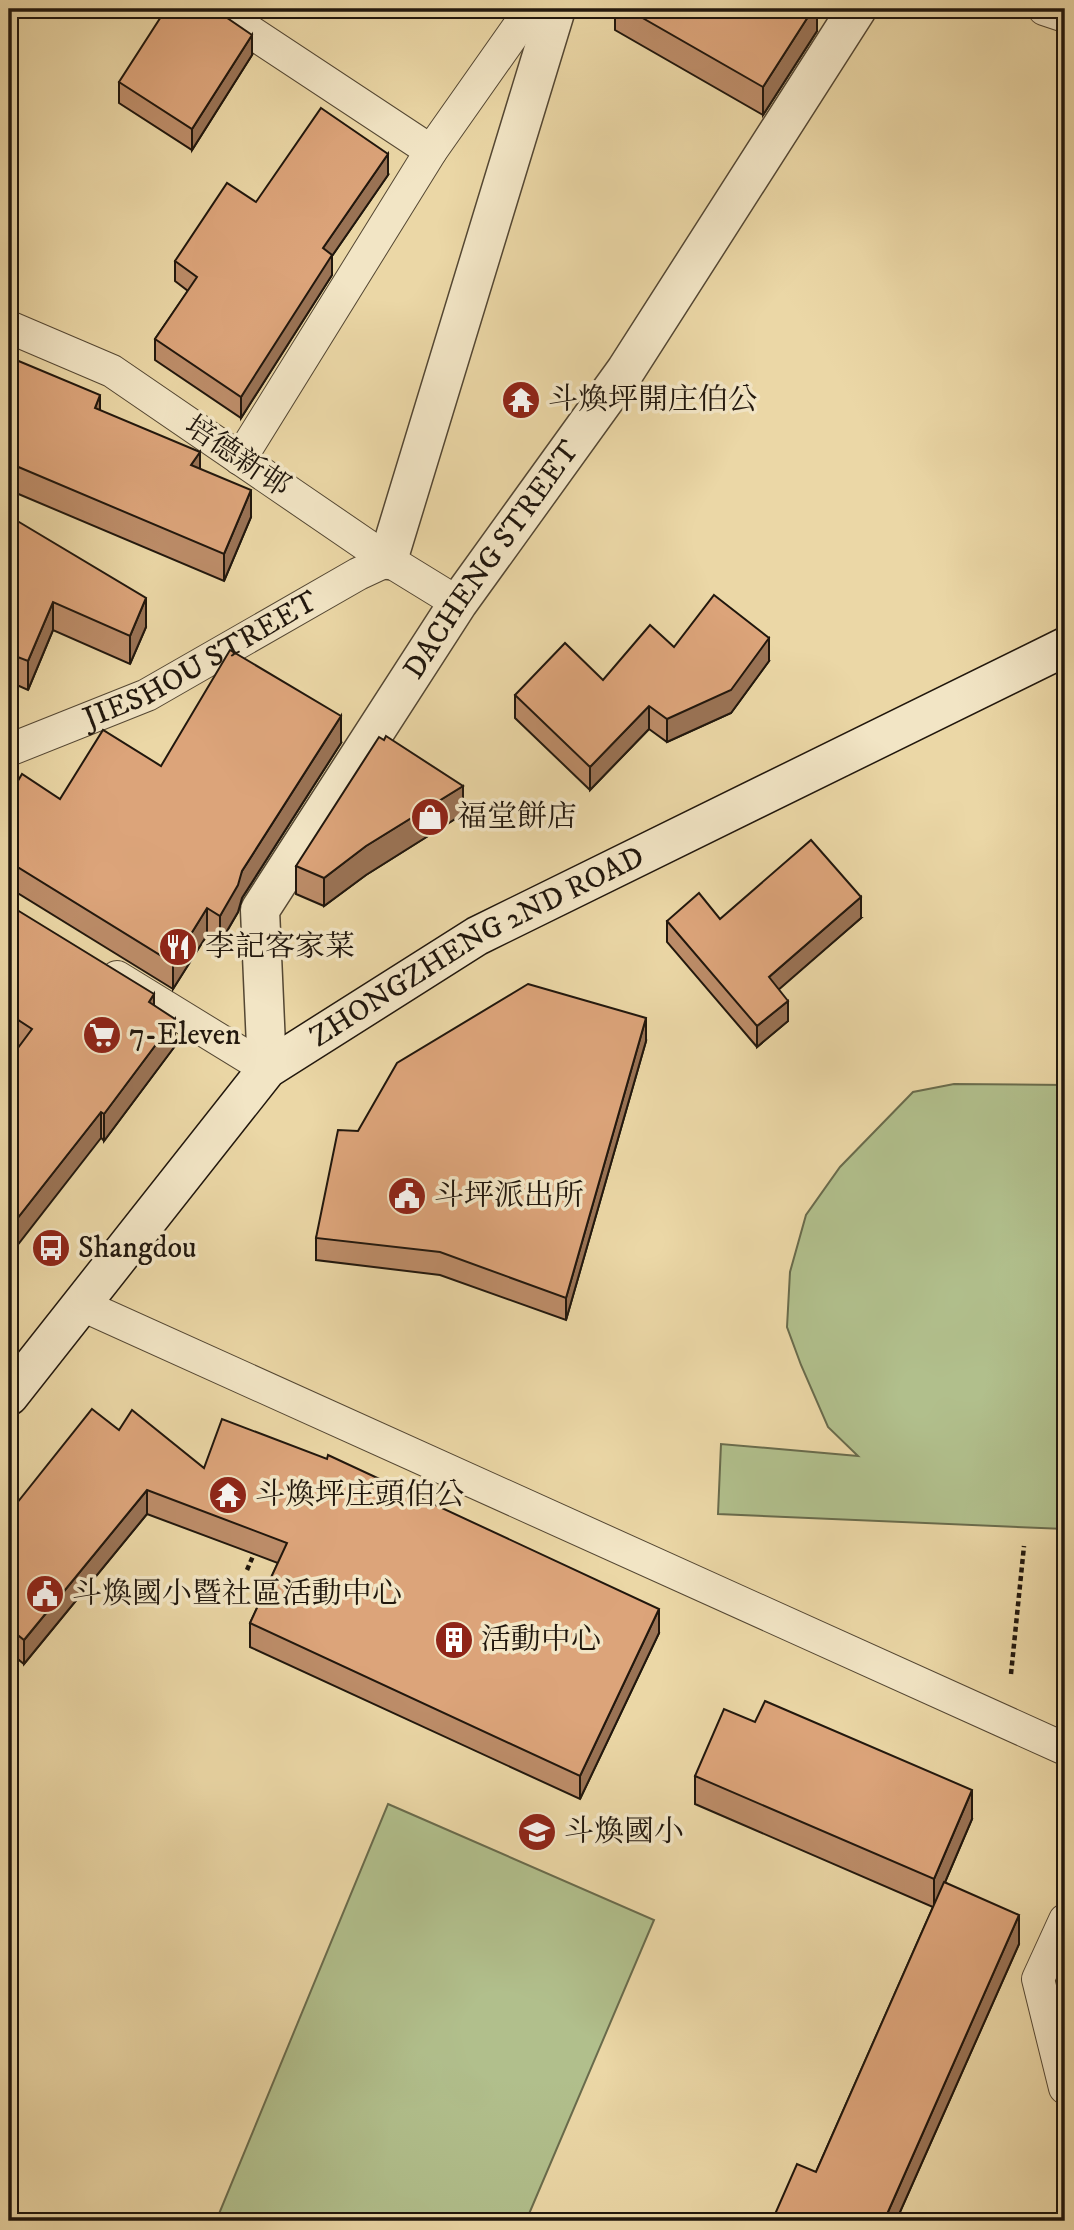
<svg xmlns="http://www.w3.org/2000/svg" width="1074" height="2230" font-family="'IM FELL DW Pica','Noto Serif TC',serif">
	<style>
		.green { fill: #b1bf8c; stroke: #696b4c; stroke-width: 2 }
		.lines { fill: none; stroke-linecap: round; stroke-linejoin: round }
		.lane-casing { stroke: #544733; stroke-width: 34 }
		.street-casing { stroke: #544733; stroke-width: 41 }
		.secondary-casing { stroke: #21170d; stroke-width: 41 }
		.path { stroke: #21170d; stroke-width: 4.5; stroke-dasharray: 5 3.5; stroke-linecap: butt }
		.lane { stroke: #f2e5c5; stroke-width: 32 }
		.street { stroke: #f2e5c5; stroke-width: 38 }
		.secondary { stroke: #f2e5c5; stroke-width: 38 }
		.wall { fill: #bd8d69; stroke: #21170d; stroke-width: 2 }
		.shaded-wall { fill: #9a7355; stroke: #21170d; stroke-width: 2 }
		.building { fill: #dca47a; stroke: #21170d; stroke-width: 2 }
		.labels { text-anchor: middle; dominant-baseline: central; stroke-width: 7; stroke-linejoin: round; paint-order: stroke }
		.poi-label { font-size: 30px; fill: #21170d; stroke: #f2e5c5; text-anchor: start }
		.street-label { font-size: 30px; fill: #21170d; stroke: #f2e5c5 }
	</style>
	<rect width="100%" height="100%" fill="#ebd7a6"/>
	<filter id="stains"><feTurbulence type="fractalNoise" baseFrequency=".00286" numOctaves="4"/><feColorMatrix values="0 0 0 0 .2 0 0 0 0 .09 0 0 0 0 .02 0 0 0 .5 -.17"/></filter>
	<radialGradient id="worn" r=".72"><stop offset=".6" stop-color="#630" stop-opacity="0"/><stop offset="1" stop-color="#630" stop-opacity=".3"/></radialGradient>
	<g class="green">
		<polygon points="954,1084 1065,1085 1065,1529 718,1514 721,1444 858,1456 828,1427 801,1365 787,1327 790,1272 806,1215 840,1167 913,1092"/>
		<polygon points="388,1804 654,1920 526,2221 216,2221"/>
	</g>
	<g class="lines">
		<defs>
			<g id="lane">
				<polyline points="216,9 431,151"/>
				<polyline points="1044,9 1065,16"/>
				<polyline points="9,327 112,371 388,560 458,603"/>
				<polyline points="240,459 431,151 531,9"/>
				<path id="s1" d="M 9,750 L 147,695 L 358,574 L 388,560"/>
				<polyline points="117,977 267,1069"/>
				<polyline points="82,1305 1065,1749"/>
				<polyline points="1065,1920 1038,1979 1065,2088"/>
			</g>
			<g id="street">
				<polyline points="388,560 556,9"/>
				<path id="s2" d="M 267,1069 L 260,910 L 458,603 L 626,370 L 857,9"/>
			</g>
			<g id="secondary">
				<path id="s3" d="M 9,1396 L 267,1069 L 477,936 L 1065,647"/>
			</g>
		</defs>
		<use href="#lane" class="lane-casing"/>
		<use href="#street" class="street-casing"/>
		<use href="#secondary" class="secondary-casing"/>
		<g class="path">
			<polyline points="247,1570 256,1549"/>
			<polyline points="1011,1674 1024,1546"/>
		</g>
		<use href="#lane" class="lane"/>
		<use href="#street" class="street"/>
		<use href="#secondary" class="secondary"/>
	</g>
	<g class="wall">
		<polygon points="615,9 817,9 817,31 763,115 615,30"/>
		<polygon points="252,55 192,150 119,103 119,82"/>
		<polygon points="388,175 332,256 332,275 241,418 155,360 155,339 188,291 175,281 175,261 256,202"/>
		<polygon points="9,357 200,469 251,517 224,581 9,490"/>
		<polygon points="9,516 146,627 130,664 53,630 28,690 10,682 9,686"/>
		<polygon points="674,647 769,661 731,713 667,742 649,729 590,790 515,718 515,695 603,680"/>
		<polygon points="341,743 242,898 238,912 220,943 207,935 173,989 19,894 9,892 9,796 60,799 161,766"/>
		<polygon points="463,814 366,875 324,906 296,894 296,866"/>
		<polygon points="9,905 154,1005 175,1046 104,1141 19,1047 9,1040"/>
		<polygon points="861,918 778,989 788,1021 757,1047 667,942 667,921 720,919"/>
		<polygon points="646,1041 566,1320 440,1275 316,1260 316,1238 358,1131"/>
		<polygon points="119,1430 204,1468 659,1633 580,1799 250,1647 250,1623 278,1563 147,1514 24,1664 9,1652 9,1513"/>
		<polygon points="695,1776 972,1819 945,1882 1019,1944 896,2221 772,2221 816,2172 933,1907 695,1804"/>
	</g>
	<g class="shaded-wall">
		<polygon points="813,9 817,9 817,31 763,115 763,87"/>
		<polygon points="252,35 252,55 192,150 192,129"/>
		<polygon points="388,154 388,175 332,256 332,275 241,418 241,397 323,248"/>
		<polygon points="100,395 100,422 95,408"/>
		<polygon points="200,452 200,479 191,465"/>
		<polygon points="251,490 251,517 224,581 224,554"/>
		<polygon points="146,598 146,627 130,664 130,636"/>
		<polygon points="53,602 53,630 28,690 28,661"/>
		<polygon points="769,638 769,661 731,713 667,742 667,719"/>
		<polygon points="10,654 10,682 9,686 9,657"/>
		<polygon points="649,706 649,729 590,790 590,767"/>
		<polygon points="341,716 341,743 242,898 238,912 220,943 220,916 242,871"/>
		<polygon points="463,786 463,814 366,875 324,906 324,878 366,846"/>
		<polygon points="861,897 861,918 769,998 769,977"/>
		<polygon points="207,908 207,935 173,989 173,963"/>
		<polygon points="154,994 154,1021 149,1002"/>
		<polygon points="788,1001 788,1021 757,1047 757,1026"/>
		<polygon points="646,1018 646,1041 566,1320 566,1298"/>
		<polygon points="175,1019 175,1046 104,1141 104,1114"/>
		<polygon points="101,1112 101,1138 9,1256 9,1229"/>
		<polygon points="147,1490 147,1514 24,1664 24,1640"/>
		<polygon points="659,1609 659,1633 580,1799 580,1776"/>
		<polygon points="972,1790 972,1819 934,1908 934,1879"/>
		<polygon points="1019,1915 1019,1944 896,2221 884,2221"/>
	</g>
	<g class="building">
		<polygon points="166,9 214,9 252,35 192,129 119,82"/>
		<polygon points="627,9 813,9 763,87"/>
		<polygon points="321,108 388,154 323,248 332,255 241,397 155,339 197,277 175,261 227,183 256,202"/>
		<polygon points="9,357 100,395 95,408 200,452 191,465 251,490 224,554 9,463"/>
		<polygon points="9,516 146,598 130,636 53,602 28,661 10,654 9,657"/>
		<polygon points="714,595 769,638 731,690 667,719 649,706 590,767 515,695 565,643 603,680 650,625 674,647"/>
		<polygon points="230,650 341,716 242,871 238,885 220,916 207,908 173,963 19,868 9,865 9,796 22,774 60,799 103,730 161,766"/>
		<polygon points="386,736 463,786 366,846 324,878 296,866 379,737 384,740"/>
		<polygon points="811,840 861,897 769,977 788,1001 757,1026 667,921 699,893 720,919"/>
		<polygon points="9,905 154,994 149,1002 175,1019 104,1114 101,1112 9,1229 9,1060 32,1029 9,1014"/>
		<polygon points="528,984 646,1018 566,1298 440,1252 316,1238 338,1130 358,1131 397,1063"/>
		<polygon points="92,1409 119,1430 132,1410 204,1468 222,1419 327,1459 328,1455 659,1609 580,1776 250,1623 287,1543 147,1490 24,1640 9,1628 9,1513"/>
		<polygon points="765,1701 972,1790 934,1879 695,1776 724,1709 755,1722"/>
		<polygon points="944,1882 1019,1915 884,2221 772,2221 797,2164 816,2172"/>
	</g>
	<defs>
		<symbol id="temple-disc" viewBox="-11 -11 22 22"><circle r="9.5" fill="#8f2418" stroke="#f2e5c5"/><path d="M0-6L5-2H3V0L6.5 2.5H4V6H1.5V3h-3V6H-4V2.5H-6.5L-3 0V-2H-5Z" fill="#fff"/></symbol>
		<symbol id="shop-disc" viewBox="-11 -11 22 22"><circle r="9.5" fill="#8f2418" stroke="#f2e5c5"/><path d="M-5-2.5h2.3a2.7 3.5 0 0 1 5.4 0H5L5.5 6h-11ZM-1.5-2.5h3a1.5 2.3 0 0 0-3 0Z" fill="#fff"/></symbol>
		<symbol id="restaurant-disc" viewBox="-11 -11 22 22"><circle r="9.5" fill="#8f2418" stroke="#f2e5c5"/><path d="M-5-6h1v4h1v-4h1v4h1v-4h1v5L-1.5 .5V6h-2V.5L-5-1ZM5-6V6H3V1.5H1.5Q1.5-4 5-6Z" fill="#fff"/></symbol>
		<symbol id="supermarket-disc" viewBox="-11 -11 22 22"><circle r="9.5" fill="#8f2418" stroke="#f2e5c5"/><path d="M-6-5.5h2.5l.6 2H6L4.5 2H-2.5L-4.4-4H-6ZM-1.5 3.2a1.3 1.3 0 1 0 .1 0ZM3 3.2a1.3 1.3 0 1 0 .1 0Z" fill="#fff"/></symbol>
		<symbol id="civic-disc" viewBox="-11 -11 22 22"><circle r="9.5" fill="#8f2418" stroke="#f2e5c5"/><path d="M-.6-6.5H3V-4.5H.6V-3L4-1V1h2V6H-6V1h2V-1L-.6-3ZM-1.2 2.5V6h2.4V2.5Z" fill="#fff"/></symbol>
		<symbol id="bus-disc" viewBox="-11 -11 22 22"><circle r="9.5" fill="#8f2418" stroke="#f2e5c5"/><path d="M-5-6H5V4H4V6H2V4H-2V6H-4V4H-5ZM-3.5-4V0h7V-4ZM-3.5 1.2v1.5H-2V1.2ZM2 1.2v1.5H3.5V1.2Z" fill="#fff"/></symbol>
		<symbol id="building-disc" viewBox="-11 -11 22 22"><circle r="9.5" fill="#8f2418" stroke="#f2e5c5"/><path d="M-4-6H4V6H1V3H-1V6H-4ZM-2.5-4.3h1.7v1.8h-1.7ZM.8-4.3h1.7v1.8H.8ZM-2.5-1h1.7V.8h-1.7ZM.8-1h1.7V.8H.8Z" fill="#fff"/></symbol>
		<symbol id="school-disc" viewBox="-11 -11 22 22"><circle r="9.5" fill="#8f2418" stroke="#f2e5c5"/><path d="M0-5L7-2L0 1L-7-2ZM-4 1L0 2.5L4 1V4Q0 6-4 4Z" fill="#fff"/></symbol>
	</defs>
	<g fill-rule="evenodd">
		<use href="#temple-disc" x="499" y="378" width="44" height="44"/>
		<use href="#shop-disc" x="408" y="795" width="44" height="44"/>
		<use href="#restaurant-disc" x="156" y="925" width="44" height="44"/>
		<use href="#supermarket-disc" x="80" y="1013" width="44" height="44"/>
		<use href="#civic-disc" x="385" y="1174" width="44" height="44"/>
		<use href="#bus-disc" x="29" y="1226" width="44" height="44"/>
		<use href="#temple-disc" x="206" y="1473" width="44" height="44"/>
		<use href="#civic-disc" x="23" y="1572" width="44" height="44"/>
		<use href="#building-disc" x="432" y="1618" width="44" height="44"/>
		<use href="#school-disc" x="515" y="1810" width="44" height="44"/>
	</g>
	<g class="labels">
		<g class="poi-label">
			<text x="548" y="400">斗煥坪開庄伯公</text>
			<text x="457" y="817">福堂餅店</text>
			<text x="205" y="947">李記客家菜</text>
			<text x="129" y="1035">7-Eleven</text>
			<text x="434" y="1196">斗坪派出所</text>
			<text x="78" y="1248">Shangdou</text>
			<text x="255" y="1495">斗煥坪庄頭伯公</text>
			<text x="72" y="1594">斗煥國小暨社區活動中心</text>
			<text x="481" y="1640">活動中心</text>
			<text x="564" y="1832">斗煥國小</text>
		</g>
		<g class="street-label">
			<text transform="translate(237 457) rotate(34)">培德新邨</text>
			<text stroke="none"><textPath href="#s2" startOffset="579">DACHENG STREET</textPath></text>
			<text stroke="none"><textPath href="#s1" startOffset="212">JIESHOU STREET</textPath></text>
			<text stroke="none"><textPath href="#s3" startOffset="660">ZHONGZHENG 2ND ROAD</textPath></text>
		</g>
	</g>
	<rect width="1074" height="2230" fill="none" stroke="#ebd7a6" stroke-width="35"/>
	<rect x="10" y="10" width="1053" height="2209" fill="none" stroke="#21170d" stroke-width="3.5"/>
	<rect x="18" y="18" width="1039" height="2195" fill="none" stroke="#21170d" stroke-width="2"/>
	<rect width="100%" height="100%" filter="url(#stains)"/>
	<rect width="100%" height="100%" fill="url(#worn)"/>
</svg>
